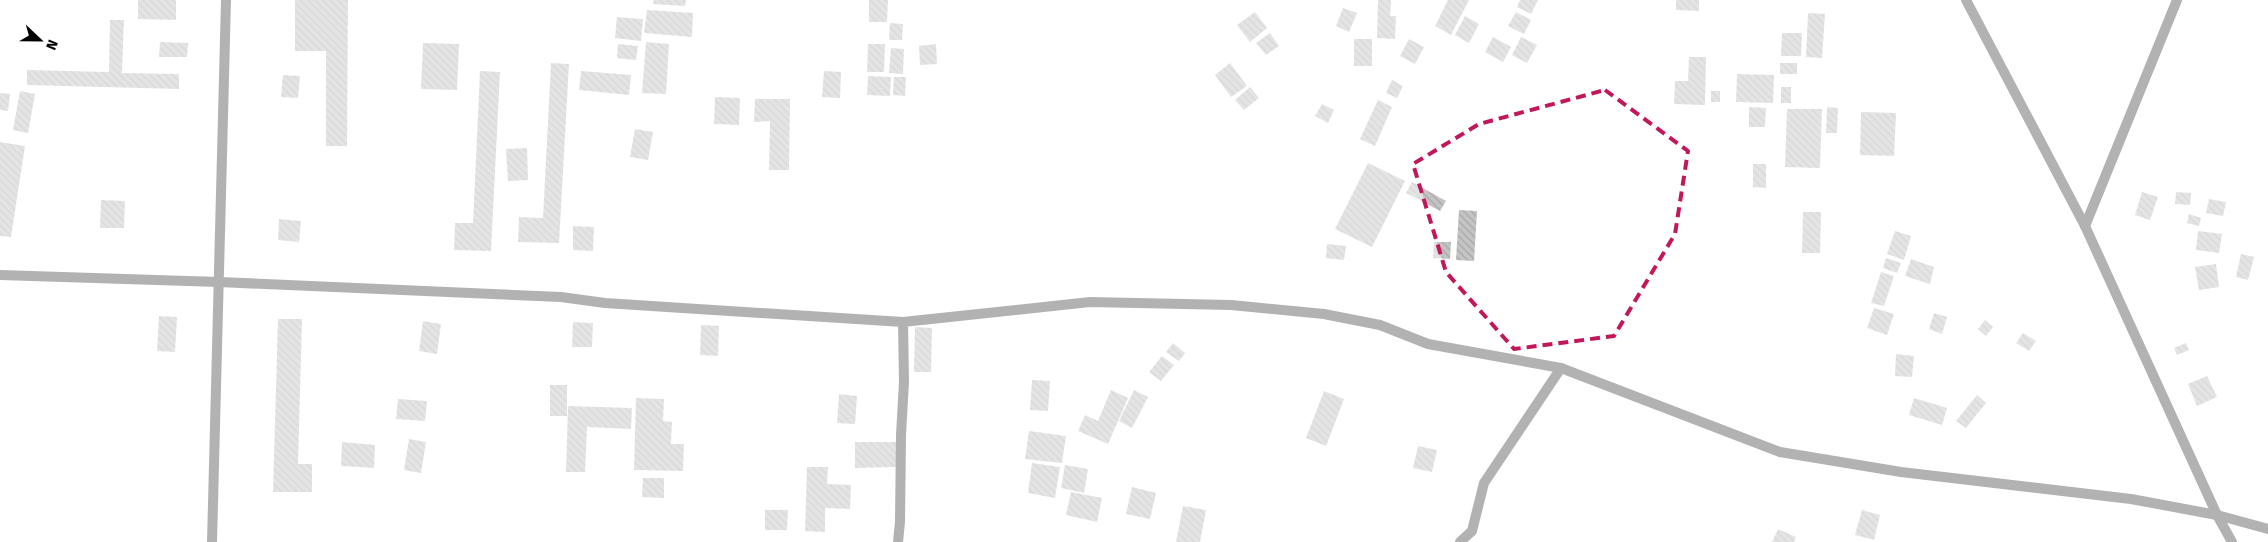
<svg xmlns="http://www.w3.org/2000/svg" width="2268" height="542" font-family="'Fira Sans',sans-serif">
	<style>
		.building { fill: url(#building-back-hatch) }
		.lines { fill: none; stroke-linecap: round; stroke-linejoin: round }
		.minor { stroke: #555; stroke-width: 10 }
		.marked { fill: none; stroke: #c2185b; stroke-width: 4; stroke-dasharray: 10 6; stroke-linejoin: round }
	</style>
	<defs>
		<pattern id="building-back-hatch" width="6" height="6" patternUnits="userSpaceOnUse" patternTransform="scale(1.25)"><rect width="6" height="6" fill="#c4c4c4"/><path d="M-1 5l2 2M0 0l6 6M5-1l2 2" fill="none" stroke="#a7a7a7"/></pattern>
	</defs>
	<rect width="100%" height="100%" fill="#fff"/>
	<g class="building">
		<polygon points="138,0 176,0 176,20 138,19"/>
		<polygon points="295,0 348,0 347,146 326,146 326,51 295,51"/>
		<polygon points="654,0 686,0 685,6 653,4"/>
		<polygon points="869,0 888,0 887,22 869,22"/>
		<polygon points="1378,0 1391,0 1390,16 1396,16 1395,39 1377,38"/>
		<polygon points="1448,0 1469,0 1451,35 1435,26"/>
		<polygon points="1520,0 1538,0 1531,14 1517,7"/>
		<polygon points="1676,0 1699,0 1699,11 1676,10"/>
		<polygon points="1343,8 1357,13 1349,32 1336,26"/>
		<polygon points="647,10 693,13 692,37 644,33"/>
		<polygon points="1255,12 1267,28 1250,42 1237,25"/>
		<polygon points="1516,12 1531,20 1524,34 1508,26"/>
		<polygon points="1808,13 1825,14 1822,58 1806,57"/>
		<polygon points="1465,16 1479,24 1469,43 1455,35"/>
		<polygon points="617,17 643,19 641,41 615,38"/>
		<polygon points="110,20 124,20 122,73 179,74 179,89 27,85 27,70 109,72"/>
		<polygon points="890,23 903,24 902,40 889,40"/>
		<polygon points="1270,33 1279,46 1266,55 1256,43"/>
		<polygon points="1782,33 1802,33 1801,56 1781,56"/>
		<polygon points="1493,37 1511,47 1503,62 1485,52"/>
		<polygon points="1521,37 1537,45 1527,63 1512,55"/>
		<rect x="1354" y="39" width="18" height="27"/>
		<polygon points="1409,39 1424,47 1415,64 1400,56"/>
		<polygon points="160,42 188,43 187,57 159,57"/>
		<polygon points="646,42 669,44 666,94 642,93"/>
		<polygon points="423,43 459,44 457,90 421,89"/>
		<polygon points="618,44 638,46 636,60 617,58"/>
		<polygon points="868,44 885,44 884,72 867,72"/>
		<polygon points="936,44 937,64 920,65 919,46"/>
		<polygon points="891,48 904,49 903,74 889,73"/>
		<polygon points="1689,57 1706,57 1705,105 1674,104 1675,81 1688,81"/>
		<polygon points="551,63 569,64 559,243 518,242 519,217 543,218"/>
		<polygon points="1230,63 1247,86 1231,97 1215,75"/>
		<rect x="1780" y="63" width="17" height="11"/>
		<polygon points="480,71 500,72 491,251 454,250 455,223 473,223"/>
		<polygon points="581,71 631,75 629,95 579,90"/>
		<polygon points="824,71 841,72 840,98 822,97"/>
		<polygon points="1737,74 1774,75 1773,103 1736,102"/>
		<polygon points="283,75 300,76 298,98 281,97"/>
		<polygon points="868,76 891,77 890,96 867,95"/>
		<polygon points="894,77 906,77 905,96 893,95"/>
		<polygon points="1392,80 1403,86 1397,98 1386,93"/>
		<polygon points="1250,87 1259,98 1244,110 1235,100"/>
		<rect x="1781" y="87" width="10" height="16"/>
		<polygon points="20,91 35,94 28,133 13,130"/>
		<rect x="1711" y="91" width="9" height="11"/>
		<polygon points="0,93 10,94 8,111 0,110"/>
		<polygon points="715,97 740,98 739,125 714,124"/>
		<polygon points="755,99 790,99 789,170 769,170 770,121 754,122"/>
		<polygon points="1378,100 1392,107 1375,146 1360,139"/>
		<polygon points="1322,104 1334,110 1328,123 1315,116"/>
		<polygon points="1749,107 1766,108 1765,127 1749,127"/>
		<polygon points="1827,107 1838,108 1837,133 1826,133"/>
		<polygon points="1787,109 1822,109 1820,168 1785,167"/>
		<polygon points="1861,112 1896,113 1894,156 1860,155"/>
		<polygon points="635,129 653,132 648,160 630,157"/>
		<polygon points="0,142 25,146 11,237 0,236"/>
		<polygon points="527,148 528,180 508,181 506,149"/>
		<polygon points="1368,163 1405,181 1372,247 1335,229"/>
		<polygon points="1753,164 1766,164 1766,188 1753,187"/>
		<polygon points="1412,182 1446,201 1440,211 1406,193"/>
		<polygon points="2142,192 2158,197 2150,220 2135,215"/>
		<polygon points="2176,192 2191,193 2190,205 2175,204"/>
		<polygon points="2209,199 2226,202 2223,216 2206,213"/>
		<polygon points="101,200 125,201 124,228 100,228"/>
		<polygon points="1459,210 1477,211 1474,261 1456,260"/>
		<polygon points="1803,212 1821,212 1820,253 1802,253"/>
		<polygon points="2189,214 2201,218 2199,226 2187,223"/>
		<polygon points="279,219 301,221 299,242 278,240"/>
		<polygon points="573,226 594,227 593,251 573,250"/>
		<polygon points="1895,231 1911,236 1904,260 1887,254"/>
		<polygon points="2198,231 2222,234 2219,253 2196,250"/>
		<polygon points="1434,242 1451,242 1450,259 1433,258"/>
		<polygon points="1327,244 1346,246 1344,260 1326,258"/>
		<polygon points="2241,254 2254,257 2248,280 2236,277"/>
		<polygon points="1886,258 1901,263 1897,273 1883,268"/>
		<polygon points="1911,259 1934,267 1930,284 1905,276"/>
		<polygon points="2216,264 2219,287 2199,290 2195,267"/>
		<polygon points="1881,272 1894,276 1884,306 1871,303"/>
		<polygon points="1874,308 1894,314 1887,335 1867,328"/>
		<polygon points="1934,313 1947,317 1942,334 1929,329"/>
		<polygon points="159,316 177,317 175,352 157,351"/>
		<polygon points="278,319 302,319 298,464 312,464 312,492 273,492"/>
		<polygon points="1985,320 1993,327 1986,336 1978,329"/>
		<polygon points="423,321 441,324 437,354 419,351"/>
		<polygon points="573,322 593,323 592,347 572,347"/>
		<polygon points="701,325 719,326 718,356 700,355"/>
		<polygon points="915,327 932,328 931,372 914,372"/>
		<polygon points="2023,333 2036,341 2029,351 2016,343"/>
		<polygon points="1173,343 1185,353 1179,361 1166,352"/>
		<polygon points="2186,343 2189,350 2177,355 2174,348"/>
		<polygon points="1896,354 1914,356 1912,377 1895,376"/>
		<polygon points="1162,356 1174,365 1161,381 1149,372"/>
		<polygon points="2207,376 2217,397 2197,406 2188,384"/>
		<polygon points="1032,380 1050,381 1048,411 1030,410"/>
		<rect x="550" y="385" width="17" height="31"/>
		<polygon points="1111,390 1128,398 1108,444 1078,431 1085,415 1098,421"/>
		<polygon points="1134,390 1148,397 1132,428 1119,421"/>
		<polygon points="1324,391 1344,399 1326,446 1306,438"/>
		<polygon points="839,394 857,396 855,424 837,423"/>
		<polygon points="1977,395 1986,403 1966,428 1956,421"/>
		<polygon points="636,398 664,399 663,421 672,422 671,444 684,444 683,471 634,470"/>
		<polygon points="1914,398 1947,408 1942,425 1909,415"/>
		<polygon points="398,399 427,401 425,421 396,419"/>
		<polygon points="568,406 632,408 631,429 587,427 585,472 566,472"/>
		<polygon points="1029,431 1066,436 1062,463 1025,459"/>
		<polygon points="409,439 426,442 421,473 404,470"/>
		<polygon points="342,442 375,445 374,468 341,466"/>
		<polygon points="855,442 896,442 896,467 855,468"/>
		<polygon points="1418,446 1437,450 1432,472 1413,468"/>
		<polygon points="1032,463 1060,467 1055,498 1028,493"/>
		<polygon points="1065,465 1088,469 1084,493 1061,488"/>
		<polygon points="807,467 828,467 827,484 851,485 850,509 825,508 825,532 805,531"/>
		<polygon points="643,478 664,478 664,498 642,497"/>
		<polygon points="1132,487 1156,493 1150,519 1126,514"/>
		<polygon points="1071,492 1102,498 1097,522 1066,515"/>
		<polygon points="1183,506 1206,510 1200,542 1176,542"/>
		<polygon points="765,510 788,510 787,530 765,530"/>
		<polygon points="1862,510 1880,515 1874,540 1855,535"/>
		<polygon points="1778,529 1796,537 1794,542 1772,542"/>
	</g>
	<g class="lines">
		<g class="minor">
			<polyline points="1966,0 2085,226 2217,515 2232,542"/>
			<polyline points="2085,226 2177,0"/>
			<polyline points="0,275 219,282 561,297 605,303 903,322"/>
			<polyline points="212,542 226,0"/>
			<polyline points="898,542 900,522 901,435 904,382 903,322 1090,302 1231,305 1324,314 1380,325 1428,344 1561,368 1780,452 1901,472 2131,499 2217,515 2268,529"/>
			<polyline points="1460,542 1472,531 1484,483 1561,368"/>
		</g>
	</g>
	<path d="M0 0H2268V542H0ZM 1605,90 L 1688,151 L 1675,234 L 1614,336 L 1514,349 L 1446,272 L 1413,164 L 1479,124 Z" fill="#fff" fill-opacity=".55" fill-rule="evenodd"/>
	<path class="marked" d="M 1605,90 L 1688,151 L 1675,234 L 1614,336 L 1514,349 L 1446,272 L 1413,164 L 1479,124 Z"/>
	<g transform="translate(40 40) rotate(112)" stroke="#ffffff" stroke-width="4" paint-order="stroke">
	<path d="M0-4L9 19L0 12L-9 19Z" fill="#000000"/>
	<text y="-8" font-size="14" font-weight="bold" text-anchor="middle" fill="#000000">N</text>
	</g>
</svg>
